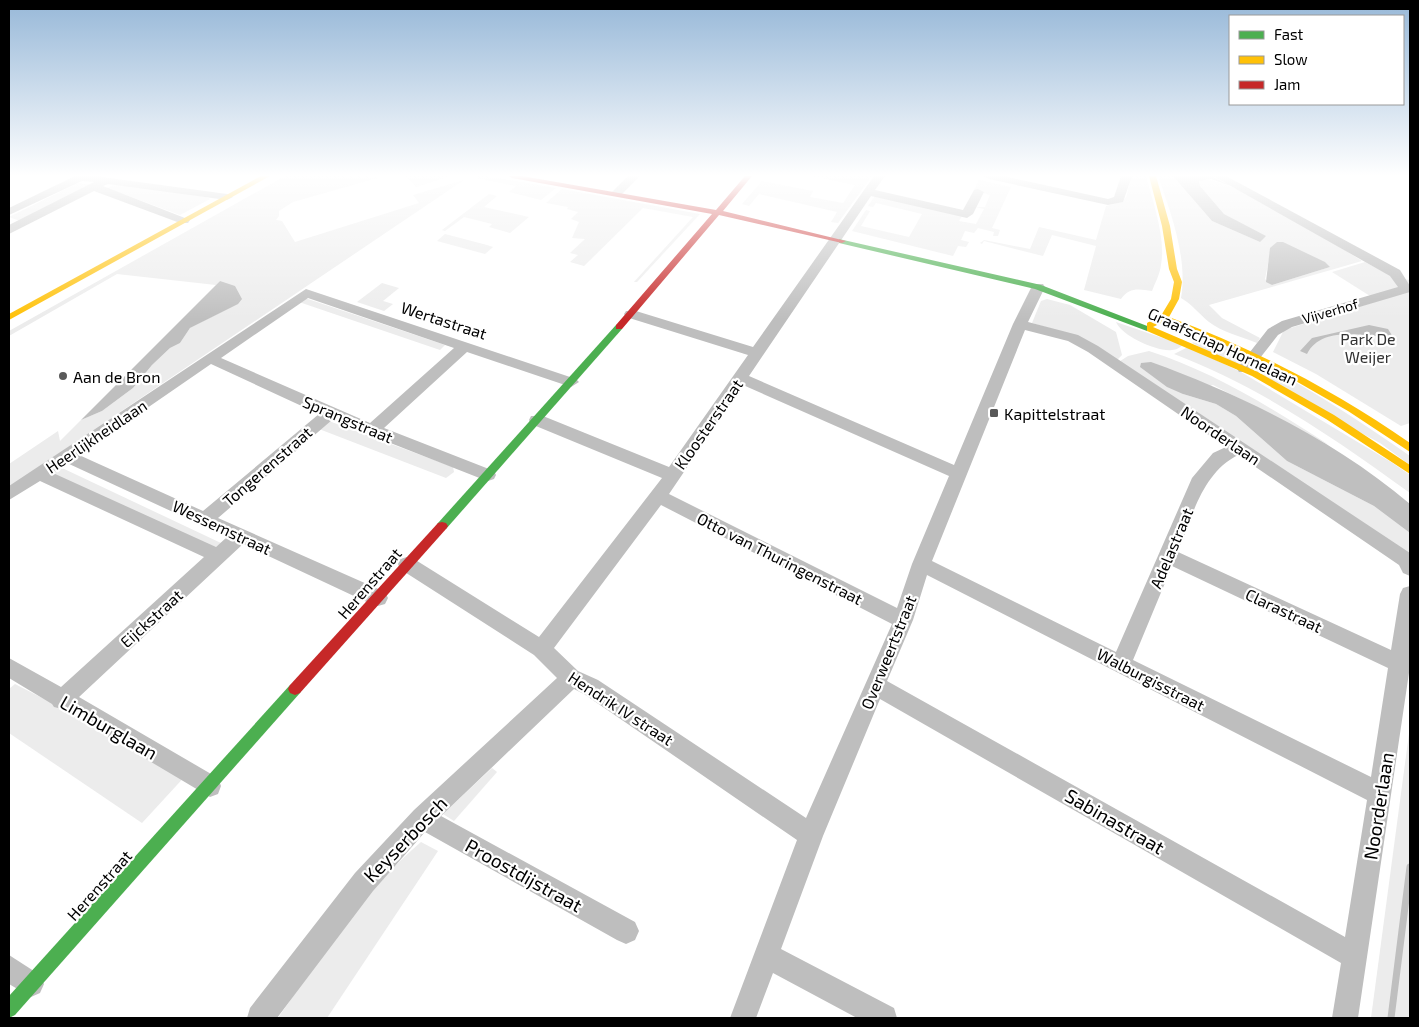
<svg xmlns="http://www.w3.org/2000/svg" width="1419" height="1027" font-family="'Exo 2',sans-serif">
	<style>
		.green { fill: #ececec; fill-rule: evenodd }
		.water { fill: #bfbfbf }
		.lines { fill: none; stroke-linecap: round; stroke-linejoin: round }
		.stream { stroke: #bfbfbf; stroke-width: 7 }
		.street { fill: #bebebe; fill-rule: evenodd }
		.fast { fill: #4caf50; fill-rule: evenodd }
		.slow { fill: #ffc107; fill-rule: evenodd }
		.jam { fill: #c62828; fill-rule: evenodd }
		.poi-dot { fill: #595959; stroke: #fff; stroke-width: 2 }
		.labels { text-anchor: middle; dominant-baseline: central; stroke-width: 4.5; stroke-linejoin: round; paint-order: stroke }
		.far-street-label { font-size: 14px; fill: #000; stroke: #fff }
		.street-label { font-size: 16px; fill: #000; stroke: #fff }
		.park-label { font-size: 16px; fill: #333; stroke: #fff }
		.poi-label { font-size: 16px; fill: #000; stroke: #fff; text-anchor: start }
		.near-street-label { font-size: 19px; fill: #000; stroke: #fff }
	</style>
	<rect width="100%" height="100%" fill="#fff"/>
	<g class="green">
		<polygon points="285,176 381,177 293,202 279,211 279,216 276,220 282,221 295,242 419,203 413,195 464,180 9,487 9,464 58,431 60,441 81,420 102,411 133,388 152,365 170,348 180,343 190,328 225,310 220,281 216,285 117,274 9,336 9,331"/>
		<polygon points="406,176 451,176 416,187"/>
		<polygon points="479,176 486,176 556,188 541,200 509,192 516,186 475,178"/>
		<polygon points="811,176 872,176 838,223 831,222 837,212 759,194 749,206 742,204 762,181 813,191 810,197 843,203 855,185"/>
		<path d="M 1131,176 L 1146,176 C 1153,203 1166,237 1161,265 C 1160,274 1155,283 1152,291 C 1139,289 1129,287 1121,299 L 1084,290 L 1096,246 L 1052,235 L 1043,256 L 984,241 L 982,244 L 980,243 L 984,240 L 1030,249 L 1039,227 L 1096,240 L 1106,206 C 1131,200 1125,200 1131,176 Z"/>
		<path d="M 1158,176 L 1173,176 L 1212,221 L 1260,242 L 1253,231 L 1224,214 L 1200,186 L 1199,181 C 1225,171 1335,244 1362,261 L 1209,305 L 1222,318 L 1260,338 L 1257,343 C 1242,337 1222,332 1209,322 C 1199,314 1193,305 1181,298 C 1188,259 1171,213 1158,176 ZM 1270,254 L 1309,255 L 1330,267 L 1272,285 L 1265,279 Z"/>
		<polygon points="979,180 1011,187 992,228 1000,230 998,236 993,236 994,232 978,228 974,233 965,231 961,240 969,242 966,247 958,246 953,256 852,231 866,210 870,211 861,226 909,237 922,214 876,203 873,207 868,206 875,196 962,216 959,221 976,224 984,209 976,207 985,207 990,195 974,190"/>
		<polygon points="78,183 91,185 20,221 9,217"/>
		<polygon points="116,184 206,197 210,199 180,215 107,188"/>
		<polygon points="562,189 700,214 637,282 634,282 693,217 643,208 584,266 570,262 578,255 570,253 585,239 572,238 579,222 571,219 578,212 567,209 568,207 546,203"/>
		<polygon points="489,194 497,196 484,207 529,217 510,233 489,227 492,224 464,217 445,231 442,230"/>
		<polygon points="445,234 487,245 493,247 485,254 437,241"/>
		<polygon points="1365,262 1395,278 1410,280 1410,423 1401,426 1316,374 1273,352 1284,330 1378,301 1332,272"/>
		<polygon points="382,283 399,288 383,301 393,304 384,311 357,302"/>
		<polygon points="305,298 445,345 440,350 299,302"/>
		<polygon points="1047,299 1070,305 1116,332 1122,355 1116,361 1076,336 1032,323 1041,301"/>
		<path d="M 1116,322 L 1183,345 C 1180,347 1177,350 1172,350 C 1157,352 1122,336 1116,322 Z"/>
		<path d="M 1203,333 C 1275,367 1345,410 1410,456 L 1410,465 L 1380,443 L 1192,343 Z"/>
		<path d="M 1188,347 L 1241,372 L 1391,462 L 1410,475 L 1410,493 C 1337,440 1259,386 1174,354 Z"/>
		<path d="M 1149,351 C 1214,372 1272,408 1329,445 L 1213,385 L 1183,394 L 1216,404 L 1236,416 L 1287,461 L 1374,506 L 1410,533 L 1410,557 L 1117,363 L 1128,356 Z"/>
		<polygon points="329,421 453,467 454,472 446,478 319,429"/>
		<polygon points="60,467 221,543 209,553 47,475"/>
		<polygon points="15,684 188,773 142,823 9,733 9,689"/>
		<polygon points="1410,726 1410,1018 1371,1018"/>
		<polygon points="492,768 497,772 454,821 443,814"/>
		<path d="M 421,842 L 438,851 L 327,1018 L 278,1018 C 321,957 363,891 421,842 Z"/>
	</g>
	<g class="water">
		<polygon points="1173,176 1211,176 1231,186 1211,179 1199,181 1200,186 1224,214 1266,236 1260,242 1212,221"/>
		<polygon points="1277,242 1283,242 1325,262 1330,267 1272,285 1266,282 1270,248"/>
		<polygon points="220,281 235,286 242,299 238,304 190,328 180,343 170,348 152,365 133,388 102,411 81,420"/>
		<path d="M 1369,325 L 1388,329 L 1393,337 C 1368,337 1322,324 1307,354 L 1300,351 L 1312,338 Z"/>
		<path d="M 1151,362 C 1242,395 1336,441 1410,504 L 1410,533 L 1374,506 L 1287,461 L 1236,416 L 1216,404 L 1183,394 L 1167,387 L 1140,367 L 1141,363 Z"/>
	</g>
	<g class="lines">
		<polyline class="stream" points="1391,1018 1410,867"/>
		<g class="street">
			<polygon points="75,176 95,176 227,194 233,197 227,200 108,184 103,186 190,220 188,223 180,223 94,191 9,234 9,225 94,182 82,181 9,215 9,208"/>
			<polygon points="628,176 640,176 620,196 612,196 612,192"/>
			<path d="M 874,176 L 885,176 L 875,190 L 963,210 L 974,190 L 978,189 L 984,192 L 973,214 L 967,218 L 871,196 L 749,376 L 954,465 L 1013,324 L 1033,284 L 1043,284 L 1045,287 L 1028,322 L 1078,335 L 1098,346 L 1410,553 L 1410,576 L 1403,573 L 1399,565 L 1238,455 C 1202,473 1192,517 1178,552 L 1391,650 L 1400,594 L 1403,588 L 1410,586 L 1410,666 L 1358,1018 L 1332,1018 L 1341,963 L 880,699 L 823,836 L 781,949 L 894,1008 L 897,1018 L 857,1018 L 773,973 L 756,1018 L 730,1018 L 797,840 L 584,694 L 574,689 L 441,816 L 635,922 L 639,931 L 635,940 L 626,944 L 617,940 L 425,832 L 373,891 L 277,1018 L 247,1018 L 250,1008 L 355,873 L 414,810 L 557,678 L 534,655 L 400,569 L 398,564 L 400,559 L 407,557 L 414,559 L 539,637 L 662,478 L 531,424 L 529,420 L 531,416 L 543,416 L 669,467 L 748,355 L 626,317 L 624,314 L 626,311 L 636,311 L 753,347 ZM 1025,330 L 1068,341 L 1088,352 L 1226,447 L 1213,453 L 1192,478 L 1116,652 L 932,561 ZM 743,385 L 949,476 L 912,564 L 897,608 L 669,494 ZM 661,505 L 892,624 L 806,818 L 598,680 L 578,671 L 554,648 ZM 1172,566 L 1388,668 L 1371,777 L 1133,660 ZM 927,575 L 1367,800 L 1345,937 L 887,681 L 913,620 Z"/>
			<polygon points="983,176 1003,176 1108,199 1114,197 1121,176 1132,176 1123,202 1108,205 989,179"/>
			<polygon points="1213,176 1226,176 1400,270 1410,286 1410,292 1292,327 1278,335 1249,372 1239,372 1237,369 1239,366 1268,329 1282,321 1398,287 1390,276"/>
			<path d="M 306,289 L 576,379 L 579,382 L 571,387 L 467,352 L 384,428 L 494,471 L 496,475 L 494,479 L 488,481 L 482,479 L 332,420 L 218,518 L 385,592 L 388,598 L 385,604 L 378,606 L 371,604 L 243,544 L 79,697 L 218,778 L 221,786 L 218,794 L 210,797 L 62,709 L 54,707 L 52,704 L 9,678 L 9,658 L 61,687 L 204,557 L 40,481 L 9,500 L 9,486 ZM 308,298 L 454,348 L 370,423 L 221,358 ZM 211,364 L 319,414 L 203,511 L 79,455 ZM 67,463 L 227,537 L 216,547 L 53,473 Z"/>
			<polygon points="9,955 40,975 44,984 40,993 31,997 9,984"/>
		</g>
		<g class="fast">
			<polygon points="839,239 1041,285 1155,329 1153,331 1147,331 1035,289 839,243"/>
			<polygon points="619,324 622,325 622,329 446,529 438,529 436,526 438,523 616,325"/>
			<polygon points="295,683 300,685 302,689 300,693 15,1015 9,1018 9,996 290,685"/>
		</g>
		<g class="slow">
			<polygon points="261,176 270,176 9,320 9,314"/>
			<path d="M 1149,176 L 1156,176 L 1170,226 L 1177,269 L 1182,282 L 1179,299 L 1169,317 C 1255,349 1335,391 1410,443 L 1410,452 L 1348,411 L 1287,376 L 1225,345 L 1165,321 L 1153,327 L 1258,372 L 1334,415 L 1410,465 L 1410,474 L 1326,419 L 1252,376 L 1147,331 L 1147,323 L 1162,314 L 1171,299 L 1174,282 L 1169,269 L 1162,226 Z"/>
		</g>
		<g class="jam">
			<polygon points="509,176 522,176 716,210 745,176 752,176 723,211 846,241 842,243 719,215 622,329 616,329 616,325 712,214 512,178"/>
			<polygon points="442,522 446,523 448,526 446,529 300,693 295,695 290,693 288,689 290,685 438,523"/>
		</g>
	</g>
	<linearGradient id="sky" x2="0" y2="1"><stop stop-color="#97b8d8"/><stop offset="0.55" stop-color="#fff"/><stop offset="1" stop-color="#fff" stop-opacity="0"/></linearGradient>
	<rect width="1419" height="319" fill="url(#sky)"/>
	<g class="poi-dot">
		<circle cx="63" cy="376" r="5"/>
		<rect x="989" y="408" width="10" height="10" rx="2.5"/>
	</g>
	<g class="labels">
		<g class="far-street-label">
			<text transform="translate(1330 311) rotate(-16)">Vijverhof</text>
		</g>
		<g class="street-label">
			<text transform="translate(444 320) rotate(18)">Wertastraat</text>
			<text transform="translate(1223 346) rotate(25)">Graafschap Hornelaan</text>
			<text transform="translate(348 419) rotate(23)">Sprangstraat</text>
			<text transform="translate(708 424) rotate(-55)">Kloosterstraat</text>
			<text transform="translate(1221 435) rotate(34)">Noorderlaan</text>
			<text transform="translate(96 436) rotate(-34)">Heerlijkheidlaan</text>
			<text transform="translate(267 466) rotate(-41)">Tongerenstraat</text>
			<text transform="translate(222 527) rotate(25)">Wessemstraat</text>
			<text transform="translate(1171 548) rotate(-67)">Adelastraat</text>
			<text transform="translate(780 558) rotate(27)">Otto van Thuringenstraat</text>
			<text transform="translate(369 583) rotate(-49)">Herenstraat</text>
			<text transform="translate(1284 610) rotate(25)">Clarastraat</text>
			<text transform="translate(151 618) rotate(-42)">Eijckstraat</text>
			<text transform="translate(888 652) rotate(-68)">Overweertstraat</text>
			<text transform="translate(1151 679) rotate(27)">Walburgisstraat</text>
			<text transform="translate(621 708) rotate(33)">Hendrik IV straat</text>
			<text transform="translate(99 885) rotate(-48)">Herenstraat</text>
		</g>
		<g class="park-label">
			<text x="1368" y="338">Park De<tspan x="1368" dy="18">Weijer</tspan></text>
		</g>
		<g class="poi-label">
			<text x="73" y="376">Aan de Bron</text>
			<text x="1004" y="413">Kapittelstraat</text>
		</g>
		<g class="near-street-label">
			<text transform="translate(109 727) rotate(30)">Limburglaan</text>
			<text transform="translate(1378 806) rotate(-81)">Noorderlaan</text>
			<text transform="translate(1115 821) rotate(30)">Sabinastraat</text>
			<text transform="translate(405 839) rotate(-46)">Keyserbosch</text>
			<text transform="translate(524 875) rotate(29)">Proostdijstraat</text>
		</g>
	</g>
	<rect width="1419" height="1027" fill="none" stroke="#000000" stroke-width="20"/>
	<rect x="1229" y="15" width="175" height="90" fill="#ffffff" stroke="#999999"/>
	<rect x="1239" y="31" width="25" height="8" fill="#4caf50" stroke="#999999"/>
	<text x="1274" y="40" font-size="15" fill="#000000">Fast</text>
	<rect x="1239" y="56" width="25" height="8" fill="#ffc107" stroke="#999999"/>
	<text x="1274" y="65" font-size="15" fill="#000000">Slow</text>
	<rect x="1239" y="81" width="25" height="8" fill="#c62828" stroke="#999999"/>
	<text x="1274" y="90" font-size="15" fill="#000000">Jam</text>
</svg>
